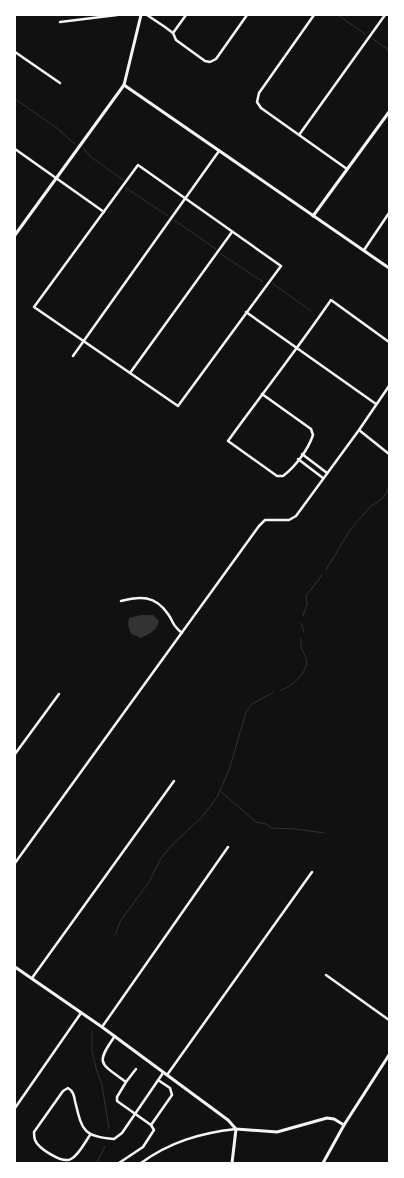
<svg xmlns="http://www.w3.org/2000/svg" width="404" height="1178" font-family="'Public Sans',sans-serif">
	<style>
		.water { fill: #333 }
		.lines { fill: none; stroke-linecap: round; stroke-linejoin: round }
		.stream { stroke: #333; stroke-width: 1 }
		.minor { stroke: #f5f5f5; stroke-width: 2.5 }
		.tertiary { stroke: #f5f5f5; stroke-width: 3 }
		.secondary { stroke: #f5f5f5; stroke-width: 3 }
	</style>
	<rect width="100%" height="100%" fill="#111"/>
	<path class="water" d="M 141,615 L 153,615 L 159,621 C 157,631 149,634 141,638 L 131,634 L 128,625 L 129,618 Z"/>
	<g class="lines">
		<g class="stream">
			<polyline points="338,15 365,34"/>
			<polyline points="373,39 389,50"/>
			<polyline points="15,99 57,128 75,144"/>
			<polyline points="83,148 91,157 123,180"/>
			<polyline points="126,188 168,216"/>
			<polyline points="174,220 216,249"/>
			<polyline points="221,254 263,282"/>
			<polyline points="272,283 311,311"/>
			<polyline points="326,570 350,530 370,507 384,497 389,487"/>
			<polyline points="303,616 307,604 306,596 322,575"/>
			<polyline points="301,623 304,632"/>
			<path d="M 281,690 C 292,687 310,671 306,658 C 303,650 300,650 301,639"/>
			<polyline points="220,791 256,822 266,824 272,828 296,829 324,833"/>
			<polyline points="115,935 121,920 149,882 161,858 173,844 203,816 217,797 229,770 246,712 252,704 274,692"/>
			<polyline points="92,1031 92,1051 96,1068 102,1085 109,1129"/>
			<polyline points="97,1163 105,1146"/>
		</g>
		<g class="minor">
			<polyline points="147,15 165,27 173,33 176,40 205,61 210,62 216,59 247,15"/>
			<polyline points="314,15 259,93 257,102 261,108 347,169"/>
			<polyline points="60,22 117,15"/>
			<polyline points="173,33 186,15"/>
			<polyline points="15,52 60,83"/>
			<polyline points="299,135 385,15"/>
			<polyline points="15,149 104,212"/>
			<polygon points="138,165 281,266 178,406 34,307"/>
			<polyline points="364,250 389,213"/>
			<polyline points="246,312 376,404"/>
			<polyline points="73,356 219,151"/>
			<polyline points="130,373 232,232"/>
			<path d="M 262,394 L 311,429 L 313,435 C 308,450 295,467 283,476 L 277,476 L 228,441 C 262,394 298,348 331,300 L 389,342"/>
			<polyline points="359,430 389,454"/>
			<polyline points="302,454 327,473"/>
			<polyline points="298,459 323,478"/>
			<path d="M 121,601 C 140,596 155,595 168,614 C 175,624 171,624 182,633"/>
			<polyline points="15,754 59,694"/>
			<polyline points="15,863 259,526 265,520 289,520 296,516 359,430 389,386"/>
			<polyline points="326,975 389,1020"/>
			<polyline points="32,978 174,781"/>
			<polyline points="102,1027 228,847"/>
			<path d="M 115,1036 C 95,1064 100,1063 126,1082 L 136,1069"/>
			<polyline points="167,1075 312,872"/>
			<polyline points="15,1108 81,1013"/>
			<polyline points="151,1125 172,1095 170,1088 158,1080"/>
			<path d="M 90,1135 C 85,1142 79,1155 71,1159 C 62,1164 38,1148 35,1140 C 34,1137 34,1134 34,1132 L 63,1091 L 68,1088 C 73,1091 74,1095 75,1101 C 82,1129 82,1137 114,1139 L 122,1133 L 163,1073"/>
			<polyline points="119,1163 143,1147 154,1130 151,1125 117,1101 117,1097 126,1082"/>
			<path d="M 141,1163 C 170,1142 200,1133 236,1129"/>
		</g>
		<g class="tertiary">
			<polyline points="124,85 389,268"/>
			<polyline points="313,216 389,112"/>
			<polyline points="15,235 124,85 141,15"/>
			<polyline points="15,967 102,1027 228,1120 236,1129 277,1132 327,1118 334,1119 344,1125"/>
			<polyline points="232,1163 236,1129"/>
		</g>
		<polyline class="secondary" points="323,1163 344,1125 389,1055"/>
	</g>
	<rect width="404" height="1178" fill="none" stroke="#ffffff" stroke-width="32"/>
</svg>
